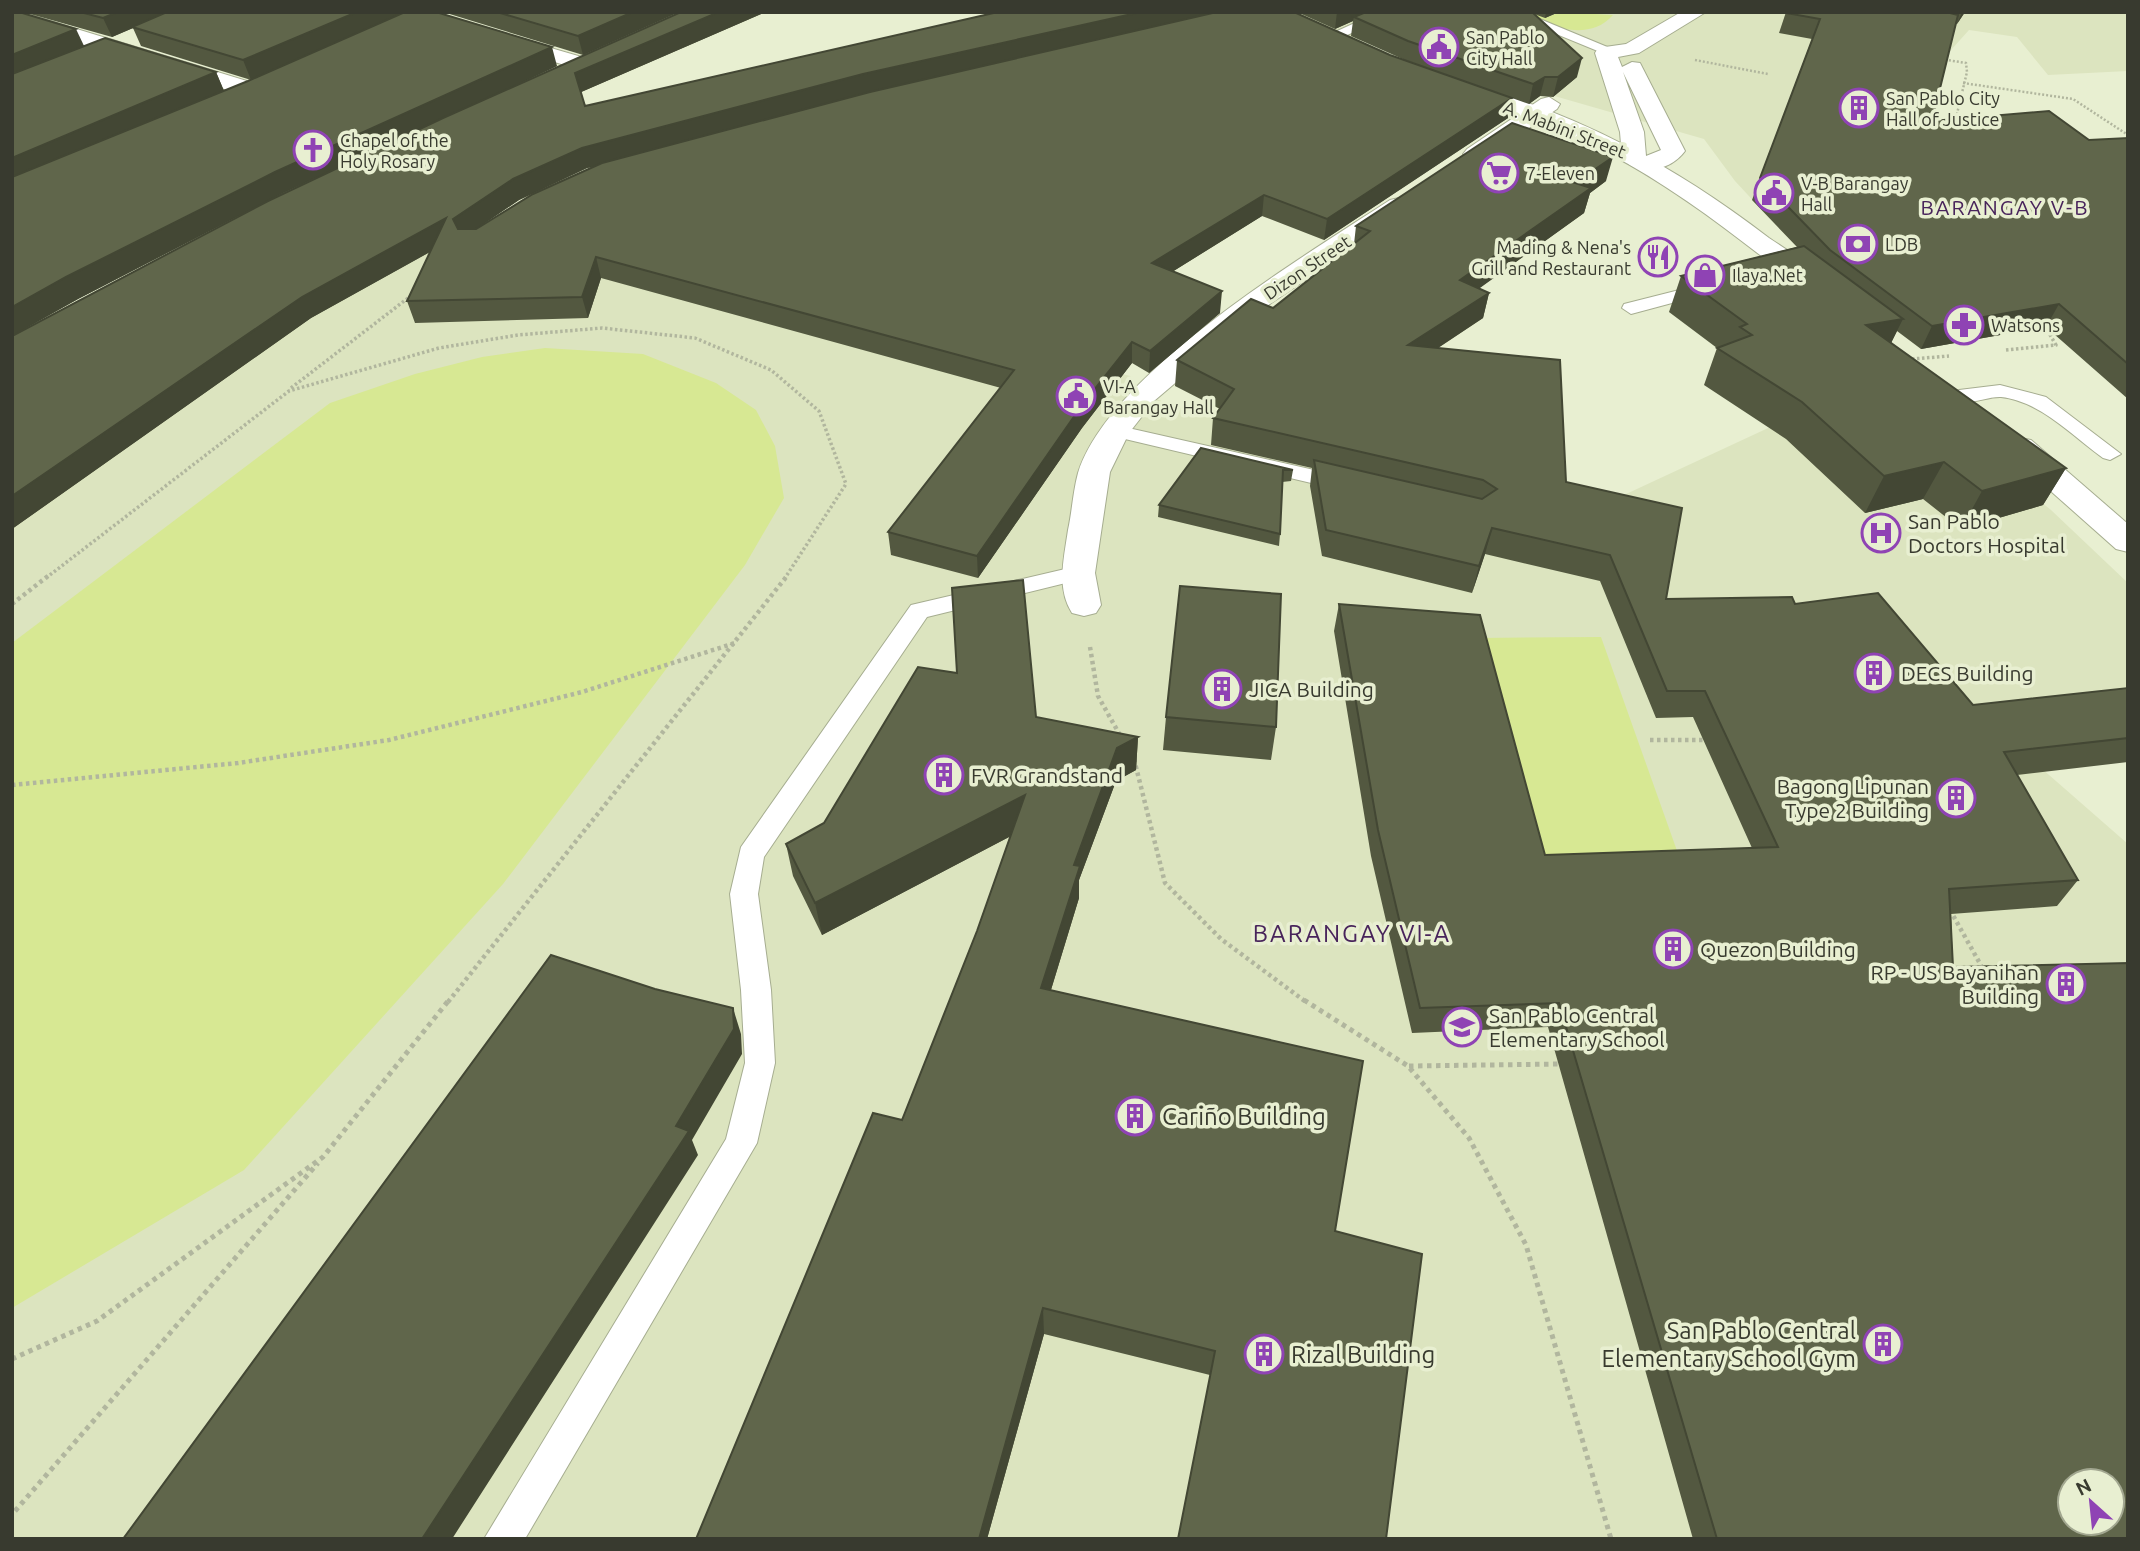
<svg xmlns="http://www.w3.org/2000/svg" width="2140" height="1551" font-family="Ubuntu,sans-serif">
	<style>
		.built { fill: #dce4bf; fill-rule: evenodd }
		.green { fill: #d7e893 }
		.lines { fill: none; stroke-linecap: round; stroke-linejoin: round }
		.service-casing { stroke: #a6ad90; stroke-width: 2 }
		.minor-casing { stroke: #a6ad90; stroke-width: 2 }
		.tertiary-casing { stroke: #a6ad90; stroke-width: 2 }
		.path-far3 { stroke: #b1b69e; stroke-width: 2.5; stroke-dasharray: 2 2; stroke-linecap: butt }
		.path-far2 { stroke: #b1b69e; stroke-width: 3.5; stroke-dasharray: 2.5 2.5; stroke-linecap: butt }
		.path-far1 { stroke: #b1b69e; stroke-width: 4.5; stroke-dasharray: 3.5 3.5; stroke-linecap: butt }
		.path { stroke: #b1b69e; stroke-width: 5; stroke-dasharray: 4.5 4.5; stroke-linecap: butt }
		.service { fill: #fff; fill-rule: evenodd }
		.minor { fill: #fff; fill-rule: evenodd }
		.tertiary { fill: #fff; fill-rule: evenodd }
		.wall { fill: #535840; fill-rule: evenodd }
		.shaded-wall { fill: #434734 }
		.building { fill: #60664b; stroke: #434734; stroke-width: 2; fill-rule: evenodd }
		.labels { text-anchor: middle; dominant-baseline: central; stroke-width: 7; stroke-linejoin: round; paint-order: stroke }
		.far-poi-label { font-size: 18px; fill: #383a2f; stroke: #e8efd1; text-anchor: start }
		.far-street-label { font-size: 18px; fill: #383a2f; stroke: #e8efd1 }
		.far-quarter-label { font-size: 21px; letter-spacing: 2px; fill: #48245b; stroke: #e8efd1 }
		.poi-label { font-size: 21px; fill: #383a2f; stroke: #e8efd1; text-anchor: start }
		.quarter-label { font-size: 24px; letter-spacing: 2px; fill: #48245b; stroke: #e8efd1 }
		.near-poi-label { font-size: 24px; fill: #383a2f; stroke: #e8efd1; text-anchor: start }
	</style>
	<rect width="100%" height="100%" fill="#e8efd1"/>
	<g class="built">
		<polygon points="1287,12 2128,12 2128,71 2048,75 2017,37 1969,30 1942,60 1916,175 1935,196 1760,208 1735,181 1704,139 1346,36"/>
		<path d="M 410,222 L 990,340 L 1130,376 L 1144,395 L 1224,422 L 1596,508 L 1837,396 L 1892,382 L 2051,510 L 2128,583 L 2128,702 L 1985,719 L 2128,844 L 2128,1539 L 12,1539 L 12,447 ZM 2070,1481 L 2112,1481 L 2112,1523 L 2070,1523 Z"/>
	</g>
	<g class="green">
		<path d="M 1513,12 L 1534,12 L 1548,17 L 1559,12 L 1613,15 C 1587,45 1543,23 1513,12 Z"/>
		<polygon points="545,348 643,354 716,383 756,410 775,446 784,498 745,565 503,884 244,1170 12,1308 12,643 330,403 415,374 482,357"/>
		<polygon points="1601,637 1681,862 1539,862 1477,638"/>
	</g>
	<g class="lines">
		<defs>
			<g id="service">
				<polygon points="1379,12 1399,12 1336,40 1324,37"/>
				<polygon points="1503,12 1523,12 1617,51 1610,55 1605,54"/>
				<polygon points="1707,283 1713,284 1716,288 1713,292 1631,314 1622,308 1624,304"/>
				<path d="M 2000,385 L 2046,397 L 2121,454 L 2110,460 L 2103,458 C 2072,436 2040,401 2001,397 C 1986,396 1959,410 1949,396 L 1959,390 Z"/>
				<polygon points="1115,425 1345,477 1356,484 1345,491 1108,435 1105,431 1108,427"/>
				<polygon points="1078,566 1086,568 1089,573 1086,578 927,617 764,857 758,894 771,990 775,1063 757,1143 525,1539 484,1539 726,1139 745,1063 741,990 730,894 741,847 911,605"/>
			</g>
			<g id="minor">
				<polygon points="12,12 21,12 263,86 266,91 263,96 247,96 12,23"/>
				<path d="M 1681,12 L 1706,12 L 1639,53 L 1618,57 L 1622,67 L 1632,62 L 1640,63 L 1685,151 C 1671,171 1637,178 1622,157 L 1620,132 L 1595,53 L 1598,48 L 1626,44 ZM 1623,72 L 1661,150 L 1646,156 L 1644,132 Z"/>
				<polygon points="503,34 592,60 595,65 584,71 496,44 493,40"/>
				<polygon points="1549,97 1560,104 1557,109 1483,159 1467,159 1463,154 1467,149 1541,99"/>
				<path d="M 1399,198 L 1408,200 L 1411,205 L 1408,210 L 1261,310 L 1154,401 L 1129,433 L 1110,472 L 1095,573 L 1101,605 L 1096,613 L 1084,616 L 1072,613 C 1056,588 1064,558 1068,530 C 1072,512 1073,491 1078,473 C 1110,372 1303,257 1390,200 Z"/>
			</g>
			<g id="tertiary">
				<path d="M 1462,83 C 1577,112 1676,167 1769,238 C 1788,251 1814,265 1827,284 L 1823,290 L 1805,290 C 1742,241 1679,190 1608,153 C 1560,128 1506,113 1454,95 L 1451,90 Z"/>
				<polygon points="2020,438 2031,440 2128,524 2128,552 2116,549 2009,454 2005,447 2009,440"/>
			</g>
		</defs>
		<use href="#service" class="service-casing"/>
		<use href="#minor" class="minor-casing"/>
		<use href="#tertiary" class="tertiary-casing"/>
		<g class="path-far3">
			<polyline points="1941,59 1966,63 1967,72 1955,122"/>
			<polyline points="1695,60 1768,74"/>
			<polyline points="1963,83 2073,99 2128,135"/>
		</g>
		<g class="path-far2">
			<polyline points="2006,350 2056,345 2043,323"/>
			<polyline points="1912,359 1949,356"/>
			<polyline points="291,388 412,295"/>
			<polyline points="46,578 289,391 439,348 518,335 602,328 695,338 771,370 819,411 846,484 785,578"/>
		</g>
		<g class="path-far1">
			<polyline points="12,604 48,576"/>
			<polyline points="1090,647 1098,696 1121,737"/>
			<polyline points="1650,740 1709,740"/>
			<polyline points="1134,759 1165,883 1221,939 1306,1002"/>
			<polyline points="12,785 238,763 389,740 582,692 735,643"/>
			<polyline points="1950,910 1983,969"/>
			<polyline points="448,1002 787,576"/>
		</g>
		<g class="path">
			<polyline points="1304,1000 1408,1066 1469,1138 1526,1245 1611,1539"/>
			<polyline points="1409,1066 1562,1064"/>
			<polyline points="12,1359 97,1321 323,1157 449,1000"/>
			<polyline points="15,1511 318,1163"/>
		</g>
		<use href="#service" class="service"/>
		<use href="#minor" class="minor"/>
		<use href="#tertiary" class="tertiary"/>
	</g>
	<g class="wall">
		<path d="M 12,12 L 84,46 L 216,72 L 224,91 L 251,80 L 141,46 L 133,28 L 112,37 L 23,12 L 436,12 L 557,66 L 485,100 L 681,12 L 766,12 L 581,92 L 585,106 L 1390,55 L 1512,98 L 1508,118 L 1324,240 L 1262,216 L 1172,272 L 1220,313 L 1149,373 L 1132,363 L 1082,428 L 978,578 L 891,555 L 888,532 L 1001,388 L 601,278 L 588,318 L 415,323 L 407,301 L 430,252 L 311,318 L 12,529 L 12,336 L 387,145 L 283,193 L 78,299 L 12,336 ZM 594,167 L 476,229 L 519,200 L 587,168 Z"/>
		<polygon points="443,12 679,12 583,55"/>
		<polygon points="1297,12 1559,12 1545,18 1534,14 1577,77 1553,97 1540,96 1529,104 1405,60 1351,36 1353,21 1335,29"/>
		<polygon points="1786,12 1965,12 1957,24 1956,24 1932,121 2089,140 2128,138 2128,399 2046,327 1921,349 1897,331 1891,343 2066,468 2043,505 1961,529 1923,499 1865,513 1786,439 1704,385 1717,348 1669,312 1681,276 1797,247 1752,200 1812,39 1779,33"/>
		<polygon points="1606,181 1590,193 1584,213 1479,288 1489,293 1483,318 1438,348 1566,482 1666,599 1795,604 1973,705 2128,688 2128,762 2017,775 2078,880 2057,906 1951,914 1953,967 2128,1539 1693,1539 1548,1027 1412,1033 1371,856 1334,631 1339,604 1545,855 1752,848 1693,717 1656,718 1600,581 1485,554 1472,593 1322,556 1310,486 1312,468 1211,445 1213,418 1220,409 1175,386 1177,360 1273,308 1354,244 1356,226"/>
		<polygon points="1201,448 1293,470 1291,481 1282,482 1280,534 1279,546 1158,517 1159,505"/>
		<polygon points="1166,717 1276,727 1271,760 1163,750"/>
		<polygon points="1138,737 1136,770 1116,781 1079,880 1079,898 1051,990 1363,1061 1210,1375 1044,1334 987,1539 696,1539 902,1120 977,931 1011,836 822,935 793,876 786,844"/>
	</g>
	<g class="shaded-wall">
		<polygon points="118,12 172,12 132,27 133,28 112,37 103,18"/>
		<polygon points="357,12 406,12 251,80 243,60"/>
		<polygon points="633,12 679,12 583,55 578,36"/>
		<polygon points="719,12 766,12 579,93 575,73"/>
		<polygon points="1141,12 1222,12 865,93 587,168 519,200 460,240 453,219 513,179 582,148 863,74"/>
		<polygon points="1337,12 1372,12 1354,17 1353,21 1335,29"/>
		<polygon points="1546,12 1559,12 1545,18"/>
		<polygon points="1962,12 1965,12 1957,24"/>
		<polygon points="76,29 85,48 12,78 12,55"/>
		<polygon points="552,47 557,66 283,193 78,299 12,336 12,307 66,277 275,172"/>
		<polygon points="1582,58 1577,77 1553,97 1558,77"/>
		<polygon points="216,72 224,91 12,183 12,158"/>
		<polygon points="1545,77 1540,96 1529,104 1533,84"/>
		<polygon points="1512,98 1508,118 1324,240 1327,219"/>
		<polygon points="1613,157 1606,181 1590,193 1584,213 1455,306 1460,280 1575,183"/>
		<polygon points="1264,195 1262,216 1151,285 1152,263"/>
		<polygon points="446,218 453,239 311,318 12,529 12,496 302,297"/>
		<polygon points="596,257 601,278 588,318 582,297"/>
		<polygon points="1222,291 1220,313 1149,373 1150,351"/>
		<polygon points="1489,293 1483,318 1403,371 1408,345"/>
		<polygon points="2059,304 2046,327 1921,349 1932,326"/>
		<polygon points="1903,319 1885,355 1866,325"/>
		<polygon points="1132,342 1132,363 1082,428 978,578 977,556 1082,405"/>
		<polygon points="1944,462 1923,499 1865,513 1884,476"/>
		<polygon points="2066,468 2043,505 1961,529 1982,491"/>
		<polygon points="1492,528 1485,554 1472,593 1479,566"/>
		<polygon points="1138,737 1136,770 1116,781 1079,880 1079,898 1042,1019 1041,988 1074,865 1117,748"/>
		<polygon points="1025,795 1026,828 822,935 815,903"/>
		<polygon points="733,1008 741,1034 742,1054 692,1140 698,1155 452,1539 422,1539 676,1126"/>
		<polygon points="1043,1308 1044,1334 987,1539 979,1539"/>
	</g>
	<g class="building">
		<polygon points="12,12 19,12 76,29 12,55"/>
		<polygon points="80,12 118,12 103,18"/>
		<polygon points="167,12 357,12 243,60 132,27"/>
		<polygon points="405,12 436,12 552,47 275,172 66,277 12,307 12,177 248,81"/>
		<polygon points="497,12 633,12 578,36"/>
		<polygon points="681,12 719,12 575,73 585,106 998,12 1141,12 863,74 582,148 513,179 453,219 458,229 476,229 533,194 602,163 870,92 1217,12 1294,12 1390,55 1512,98 1327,219 1264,195 1152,263 1222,291 1150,351 1132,342 1082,405 977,556 888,532 1014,370 596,257 582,297 407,301 446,218 302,297 12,496 12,336 268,201 443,118"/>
		<polygon points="1366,12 1532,12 1582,58 1558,77 1545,77 1533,84 1408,41 1354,17"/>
		<polygon points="1786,12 1946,12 1958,15 1932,121 2049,111 2089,140 2128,138 2128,364 2059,304 1932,326 1830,250 1760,178 1820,19 1786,13"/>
		<polygon points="105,38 216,72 12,158 12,74"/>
		<path d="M 1512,123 L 1613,157 L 1575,183 L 1591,188 L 1460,280 L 1489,293 L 1408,345 L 1560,360 L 1566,482 L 1682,508 L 1666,599 L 1792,597 L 1795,604 L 1878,593 L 1973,705 L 2128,688 L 2128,738 L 2004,752 L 2078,880 L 1949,889 L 1953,967 L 2128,963 L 2128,1539 L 1717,1539 L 1559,1003 L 1420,1008 L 1378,830 L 1339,604 L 1480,615 L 1545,855 L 1778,847 L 1705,691 L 1667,691 L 1610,555 L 1492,528 L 1479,566 L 1326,530 L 1314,460 L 1482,499 L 1497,489 L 1483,480 L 1213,418 L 1234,389 L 1177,360 L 1251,299 L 1273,308 L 1370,231 L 1356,226 ZM 2070,1481 L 2112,1481 L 2112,1523 L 2070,1523 Z"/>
		<polygon points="1804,246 1903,319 1866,325 2066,468 1982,491 1944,462 1884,476 1802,402 1717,348 1752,335 1740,327 1747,324 1681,276"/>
		<polygon points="1201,448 1293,470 1283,470 1280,534 1159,505"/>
		<polygon points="1023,580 1036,717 1138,737 1117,748 1074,865 1080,866 1041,988 1363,1061 1335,1231 1422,1254 1386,1539 1178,1539 1215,1351 1043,1308 979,1539 696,1539 873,1113 902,1120 977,931 1025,795 815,903 786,844 824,823 918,667 957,673 952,588"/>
		<polygon points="1180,586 1281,594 1276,727 1166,717"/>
		<polygon points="551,955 655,989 733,1008 734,1029 676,1126 689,1131 422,1539 123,1539"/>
	</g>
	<defs>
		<symbol id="civic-ring" viewBox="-11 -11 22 22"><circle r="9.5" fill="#e8efd1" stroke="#8f43b4" stroke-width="1.5"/><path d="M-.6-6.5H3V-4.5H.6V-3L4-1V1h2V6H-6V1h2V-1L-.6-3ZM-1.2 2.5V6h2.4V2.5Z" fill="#8f43b4"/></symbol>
		<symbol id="building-ring" viewBox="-11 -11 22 22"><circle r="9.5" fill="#e8efd1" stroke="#8f43b4" stroke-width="1.5"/><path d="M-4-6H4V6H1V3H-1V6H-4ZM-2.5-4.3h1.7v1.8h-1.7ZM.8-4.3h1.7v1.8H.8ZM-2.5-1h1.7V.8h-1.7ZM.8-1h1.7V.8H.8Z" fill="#8f43b4"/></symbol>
		<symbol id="church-ring" viewBox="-11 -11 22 22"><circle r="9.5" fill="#e8efd1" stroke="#8f43b4" stroke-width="1.5"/><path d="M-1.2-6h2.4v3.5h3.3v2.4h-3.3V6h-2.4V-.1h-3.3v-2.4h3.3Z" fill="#8f43b4"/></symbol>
		<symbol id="supermarket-ring" viewBox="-11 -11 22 22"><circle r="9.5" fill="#e8efd1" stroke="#8f43b4" stroke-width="1.5"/><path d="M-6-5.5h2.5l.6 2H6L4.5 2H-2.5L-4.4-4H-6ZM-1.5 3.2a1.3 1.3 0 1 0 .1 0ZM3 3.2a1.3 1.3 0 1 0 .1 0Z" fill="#8f43b4"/></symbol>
		<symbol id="bank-ring" viewBox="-11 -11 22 22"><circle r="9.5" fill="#e8efd1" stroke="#8f43b4" stroke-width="1.5"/><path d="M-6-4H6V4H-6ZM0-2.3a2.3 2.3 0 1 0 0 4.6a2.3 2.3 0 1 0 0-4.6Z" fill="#8f43b4"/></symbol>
		<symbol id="restaurant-ring" viewBox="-11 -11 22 22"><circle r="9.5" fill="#e8efd1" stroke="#8f43b4" stroke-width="1.5"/><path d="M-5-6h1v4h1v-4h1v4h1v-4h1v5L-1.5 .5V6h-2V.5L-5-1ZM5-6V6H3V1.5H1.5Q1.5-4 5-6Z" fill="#8f43b4"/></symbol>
		<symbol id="shop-ring" viewBox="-11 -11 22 22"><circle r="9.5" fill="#e8efd1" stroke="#8f43b4" stroke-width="1.5"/><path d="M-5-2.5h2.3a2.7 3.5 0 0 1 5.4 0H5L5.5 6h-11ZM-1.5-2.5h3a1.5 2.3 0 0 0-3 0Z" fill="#8f43b4"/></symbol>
		<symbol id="pharmacy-ring" viewBox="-11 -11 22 22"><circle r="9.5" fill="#e8efd1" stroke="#8f43b4" stroke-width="1.5"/><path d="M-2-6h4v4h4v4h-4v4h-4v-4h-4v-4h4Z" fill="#8f43b4"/></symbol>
		<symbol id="hospital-ring" viewBox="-11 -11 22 22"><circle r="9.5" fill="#e8efd1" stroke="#8f43b4" stroke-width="1.5"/><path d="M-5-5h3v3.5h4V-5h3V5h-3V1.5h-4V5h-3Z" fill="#8f43b4"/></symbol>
		<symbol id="school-ring" viewBox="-11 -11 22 22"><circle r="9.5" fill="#e8efd1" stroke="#8f43b4" stroke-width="1.5"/><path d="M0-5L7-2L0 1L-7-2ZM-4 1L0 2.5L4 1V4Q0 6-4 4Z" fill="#8f43b4"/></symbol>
	</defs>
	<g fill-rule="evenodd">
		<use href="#civic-ring" x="1417" y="25" width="44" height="44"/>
		<use href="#building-ring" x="1837" y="86" width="44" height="44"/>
		<use href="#church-ring" x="291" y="128" width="44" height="44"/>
		<use href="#supermarket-ring" x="1477" y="151" width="44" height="44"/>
		<use href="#civic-ring" x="1752" y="171" width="44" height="44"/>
		<use href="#bank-ring" x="1836" y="222" width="44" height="44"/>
		<use href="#restaurant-ring" x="1636" y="235" width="44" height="44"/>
		<use href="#shop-ring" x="1683" y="253" width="44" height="44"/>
		<use href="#pharmacy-ring" x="1942" y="303" width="44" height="44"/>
		<use href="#civic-ring" x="1054" y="374" width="44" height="44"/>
		<use href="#hospital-ring" x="1859" y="511" width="44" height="44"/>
		<use href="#building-ring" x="1852" y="651" width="44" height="44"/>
		<use href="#building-ring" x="1200" y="667" width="44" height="44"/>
		<use href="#building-ring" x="922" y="753" width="44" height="44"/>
		<use href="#building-ring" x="1934" y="776" width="44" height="44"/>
		<use href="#building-ring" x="1651" y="927" width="44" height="44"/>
		<use href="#building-ring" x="2044" y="962" width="44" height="44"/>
		<use href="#school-ring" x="1440" y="1005" width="44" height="44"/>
		<use href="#building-ring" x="1113" y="1094" width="44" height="44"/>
		<use href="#building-ring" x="1861" y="1322" width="44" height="44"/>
		<use href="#building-ring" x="1242" y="1332" width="44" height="44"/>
	</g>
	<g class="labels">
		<g class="far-poi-label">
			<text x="1466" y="37">San Pablo<tspan x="1466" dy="21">City Hall</tspan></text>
			<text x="1886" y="98">San Pablo City<tspan x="1886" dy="21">Hall of Justice</tspan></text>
			<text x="340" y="140">Chapel of the<tspan x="340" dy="21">Holy Rosary</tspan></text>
			<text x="1526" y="173">7-Eleven</text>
			<text x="1801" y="183">V-B Barangay<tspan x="1801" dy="21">Hall</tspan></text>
			<text x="1885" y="244">LDB</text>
			<text x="1631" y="247" text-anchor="end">Mading &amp; Nena's<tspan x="1631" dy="21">Grill and Restaurant</tspan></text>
			<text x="1732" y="275">Ilaya.Net</text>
			<text x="1991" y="325">Watsons</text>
			<text x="1103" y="386">VI-A<tspan x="1103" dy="21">Barangay Hall</tspan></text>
		</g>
		<g class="far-street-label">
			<text transform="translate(1565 129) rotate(21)">A. Mabini Street</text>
			<text transform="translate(1307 267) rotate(-34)">Dizon Street</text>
		</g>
		<g class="far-quarter-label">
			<text x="2005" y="207">BARANGAY V-B</text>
		</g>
		<g class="poi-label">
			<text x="1908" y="521">San Pablo<tspan x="1908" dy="24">Doctors Hospital</tspan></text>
			<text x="1901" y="673">DECS Building</text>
			<text x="1249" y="689">JICA Building</text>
			<text x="971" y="775">FVR Grandstand</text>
			<text x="1929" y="786" text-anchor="end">Bagong Lipunan<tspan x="1929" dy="24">Type 2 Building</tspan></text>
			<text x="1700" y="949">Quezon Building</text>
			<text x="2039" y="972" text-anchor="end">RP - US Bayanihan<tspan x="2039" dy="24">Building</tspan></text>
			<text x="1489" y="1015">San Pablo Central<tspan x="1489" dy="24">Elementary School</tspan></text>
		</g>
		<g class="quarter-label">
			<text x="1352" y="933">BARANGAY VI-A</text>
		</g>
		<g class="near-poi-label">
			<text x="1162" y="1116">Cariño Building</text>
			<text x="1856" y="1330" text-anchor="end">San Pablo Central<tspan x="1856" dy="28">Elementary School Gym</tspan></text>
			<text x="1291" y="1354">Rizal Building</text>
		</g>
	</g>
	<rect width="2140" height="1551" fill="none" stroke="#383a2f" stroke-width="28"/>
	<g transform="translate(2091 1502) rotate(333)"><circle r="33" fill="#e8efd1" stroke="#a2a790" stroke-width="2"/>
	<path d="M0-5L12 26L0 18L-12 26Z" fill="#8f43b4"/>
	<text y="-10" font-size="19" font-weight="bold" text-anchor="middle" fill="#383a2f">N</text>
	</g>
</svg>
